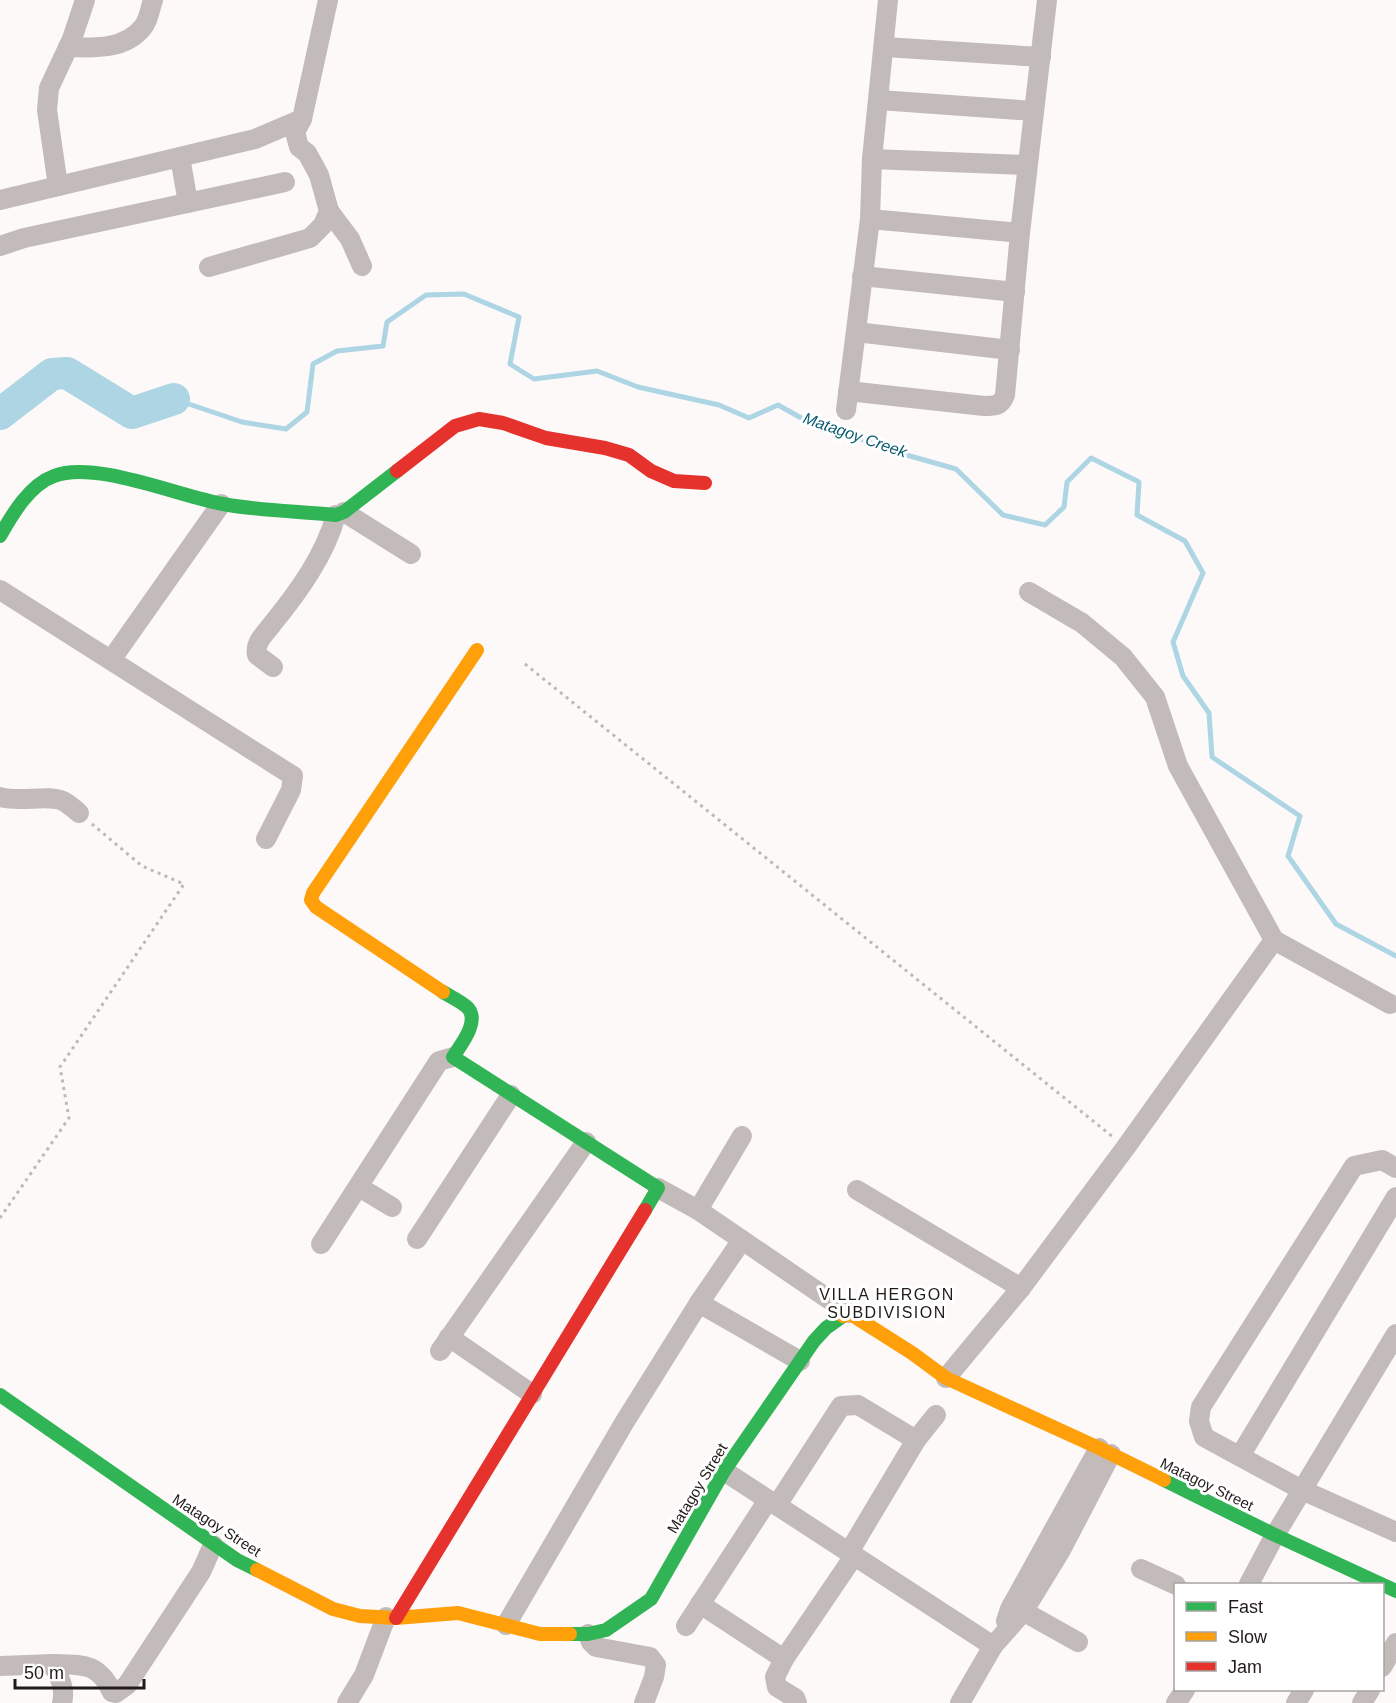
<svg xmlns="http://www.w3.org/2000/svg" width="1396" height="1703" font-family="Helvetica,sans-serif">
	<style>
		.lines { fill: none; stroke-linecap: round; stroke-linejoin: round }
		.stream { stroke: #add5e4; stroke-width: 5 }
		.river { stroke: #add5e4; stroke-width: 32 }
		.path { stroke: #beb8b7; stroke-width: 3; stroke-dasharray: 3 4.5; stroke-linecap: butt }
		.street { stroke: #c3bbba; stroke-width: 20 }
		.fast { stroke: #30b455; stroke-width: 14 }
		.slow { stroke: #ff9f0a; stroke-width: 14 }
		.jam { stroke: #e5322d; stroke-width: 14 }
		.labels { text-anchor: middle; dominant-baseline: central; stroke-width: 6; stroke-linejoin: round; paint-order: stroke }
		.street-label { font-size: 15px; fill: #211c1a; stroke: #fff }
		.water-label { font-size: 16px; font-style: italic; fill: #095b70; stroke: #fff }
		.neighbourhood-label { font-size: 16px; letter-spacing: 1.5px; fill: #211c1a; stroke: #fff }
	</style>
	<rect width="100%" height="100%" fill="#fcf9f8"/>
	<g class="lines">
		<polyline class="stream" points="174,399 242,422 286,429 307,412 313,364 337,351 383,346 387,322 426,295 464,294 519,317 510,364 534,379 597,371 638,387 719,405 749,418 778,405 803,419 903,454 956,469 1003,515 1045,525 1064,507 1067,482 1091,458 1139,482 1137,515 1185,541 1203,573 1173,642 1183,676 1209,713 1212,757 1300,816 1288,856 1336,924 1396,956"/>
		<polyline class="river" points="0,414 52,374 67,373 132,413 174,399"/>
		<g class="path">
			<polyline points="525,664 1113,1137"/>
			<polyline points="0,1218 69,1118 60,1067 184,884 142,866 92,824"/>
		</g>
		<g class="street">
			<path d="M 68,47 C 94,48 125,50 143,27 C 149,20 150,8 153,0"/>
			<polyline points="885,47 1041,57"/>
			<polyline points="879,100 1034,111"/>
			<polyline points="180,157 188,203"/>
			<polyline points="872,159 1027,165"/>
			<polyline points="58,186 47,110 49,88 72,39 85,0"/>
			<polyline points="0,200 255,139 302,119 328,0"/>
			<polyline points="329,211 350,239 362,266"/>
			<polyline points="870,219 1020,233"/>
			<polyline points="0,246 24,238 285,182"/>
			<polyline points="209,267 310,238 323,225 329,211 319,175 307,153 299,147 295,132 302,119"/>
			<polyline points="862,276 1015,292"/>
			<polyline points="856,332 1010,350"/>
			<path d="M 848,391 L 984,406 C 995,406 1001,406 1005,395 L 1020,233 L 1047,0"/>
			<polyline points="846,410 870,219 872,159 888,0"/>
			<polyline points="344,512 411,554"/>
			<polyline points="0,590 293,776 291,790 266,839"/>
			<polyline points="1029,592 1082,623 1123,657 1155,697 1178,766 1274,940 1390,1004"/>
			<polyline points="111,660 221,504"/>
			<path d="M 273,667 L 257,655 C 254,642 266,633 273,623 C 299,591 325,555 336,515"/>
			<path d="M 0,797 C 20,803 48,794 63,801 C 69,804 74,809 79,813"/>
			<polyline points="1396,1168 1382,1160 1354,1166 1201,1407 1199,1421 1204,1437 1302,1490 1396,1532"/>
			<polyline points="359,1187 392,1207"/>
			<polyline points="658,1188 698,1210 849,1313"/>
			<polyline points="857,1190 1021,1288"/>
			<polyline points="698,1210 742,1136"/>
			<polyline points="417,1239 511,1095"/>
			<polyline points="321,1244 439,1061 453,1057"/>
			<polyline points="699,1303 742,1240"/>
			<polyline points="449,1337 532,1394"/>
			<polyline points="440,1351 586,1142"/>
			<polyline points="946,1378 1021,1288 1126,1147 1274,940"/>
			<polyline points="1240,1456 1396,1197"/>
			<polyline points="724,1471 993,1646"/>
			<polyline points="777,1505 841,1406 858,1405 916,1440"/>
			<polyline points="849,1552 916,1440 936,1415"/>
			<polyline points="1141,1569 1176,1585"/>
			<polyline points="1249,1584 1275,1535 1396,1334"/>
			<polyline points="700,1604 784,1659"/>
			<polyline points="1012,1605 1078,1642"/>
			<polyline points="1006,1621 1010,1609 1099,1448"/>
			<polyline points="506,1625 624,1423 699,1303 800,1361"/>
			<polyline points="686,1626 768,1500"/>
			<polyline points="588,1634 591,1642 596,1647 650,1657 656,1665 654,1677 644,1703"/>
			<path d="M 53,1664 C 82,1665 98,1662 112,1692 L 116,1693 L 127,1685 L 201,1572 L 213,1545"/>
			<path d="M 0,1666 L 53,1664 C 59,1677 66,1688 62,1703"/>
			<polyline points="1382,1667 1396,1643"/>
			<polyline points="347,1703 364,1675 386,1617"/>
			<polyline points="797,1703 795,1698 777,1687 775,1677 784,1659 854,1556"/>
			<polyline points="960,1703 993,1646 1023,1612 1061,1550 1111,1454"/>
			<polyline points="1176,1703 1185,1690"/>
			<polyline points="1296,1703 1304,1690"/>
			<polyline points="1362,1703 1370,1690"/>
		</g>
		<g class="fast">
			<path d="M 0,536 C 12,515 29,485 54,476 C 95,460 178,496 223,504 C 260,511 298,511 336,515 L 344,512 L 397,471"/>
			<path d="M 443,992 C 451,997 462,1002 468,1008 C 480,1022 460,1046 453,1057 L 658,1188 L 645,1210"/>
			<polyline points="0,1395 237,1560 257,1570"/>
			<polyline points="1164,1480 1275,1535 1396,1591"/>
			<polyline points="570,1634 588,1634 606,1630 651,1599 724,1471 814,1341 826,1328 843,1316"/>
		</g>
		<g class="slow">
			<polyline points="443,992 316,907 311,900 313,893 477,650"/>
			<polyline points="843,1316 849,1313 912,1353 946,1378 1099,1448 1164,1480"/>
			<polyline points="257,1570 333,1609 360,1616 396,1618 458,1613 540,1634 570,1634"/>
		</g>
		<g class="jam">
			<polyline points="397,471 455,426 479,419 503,423 546,438 605,448 629,455 651,471 674,481 705,483"/>
			<polyline points="396,1618 645,1210"/>
		</g>
	</g>
	<g class="labels">
		<g class="street-label">
			<text transform="translate(1207 1484) rotate(26)">Matagoy Street</text>
			<text transform="translate(697 1488) rotate(-59)">Matagoy Street</text>
			<text transform="translate(217 1525) rotate(33)">Matagoy Street</text>
		</g>
		<g class="water-label">
			<text transform="translate(855 435) rotate(19)">Matagoy Creek</text>
		</g>
		<g class="neighbourhood-label">
			<text x="887" y="1294">VILLA HERGON<tspan x="887" dy="18">SUBDIVISION</tspan></text>
		</g>
	</g>
	<rect x="1174" y="1583" width="210" height="108" fill="#ffffff" stroke="#a6a4a3" stroke-width="1.5"/>
	<rect x="1186" y="1602" width="30" height="9" fill="#30b455" stroke="#a6a4a3" stroke-width="1.5"/>
	<text x="1228" y="1613" font-size="18" fill="#211c1a">Fast</text>
	<rect x="1186" y="1632" width="30" height="9" fill="#ff9f0a" stroke="#a6a4a3" stroke-width="1.5"/>
	<text x="1228" y="1643" font-size="18" fill="#211c1a">Slow</text>
	<rect x="1186" y="1662" width="30" height="9" fill="#e5322d" stroke="#a6a4a3" stroke-width="1.5"/>
	<text x="1228" y="1673" font-size="18" fill="#211c1a">Jam</text>
	<path d="M15 1679v9h129v-9" fill="none" stroke="#211c1a" stroke-width="3"/>
	<text x="24" y="1679" font-size="18" fill="#211c1a" stroke="#ffffff" stroke-width="4.5" paint-order="stroke">50 m</text>
</svg>
